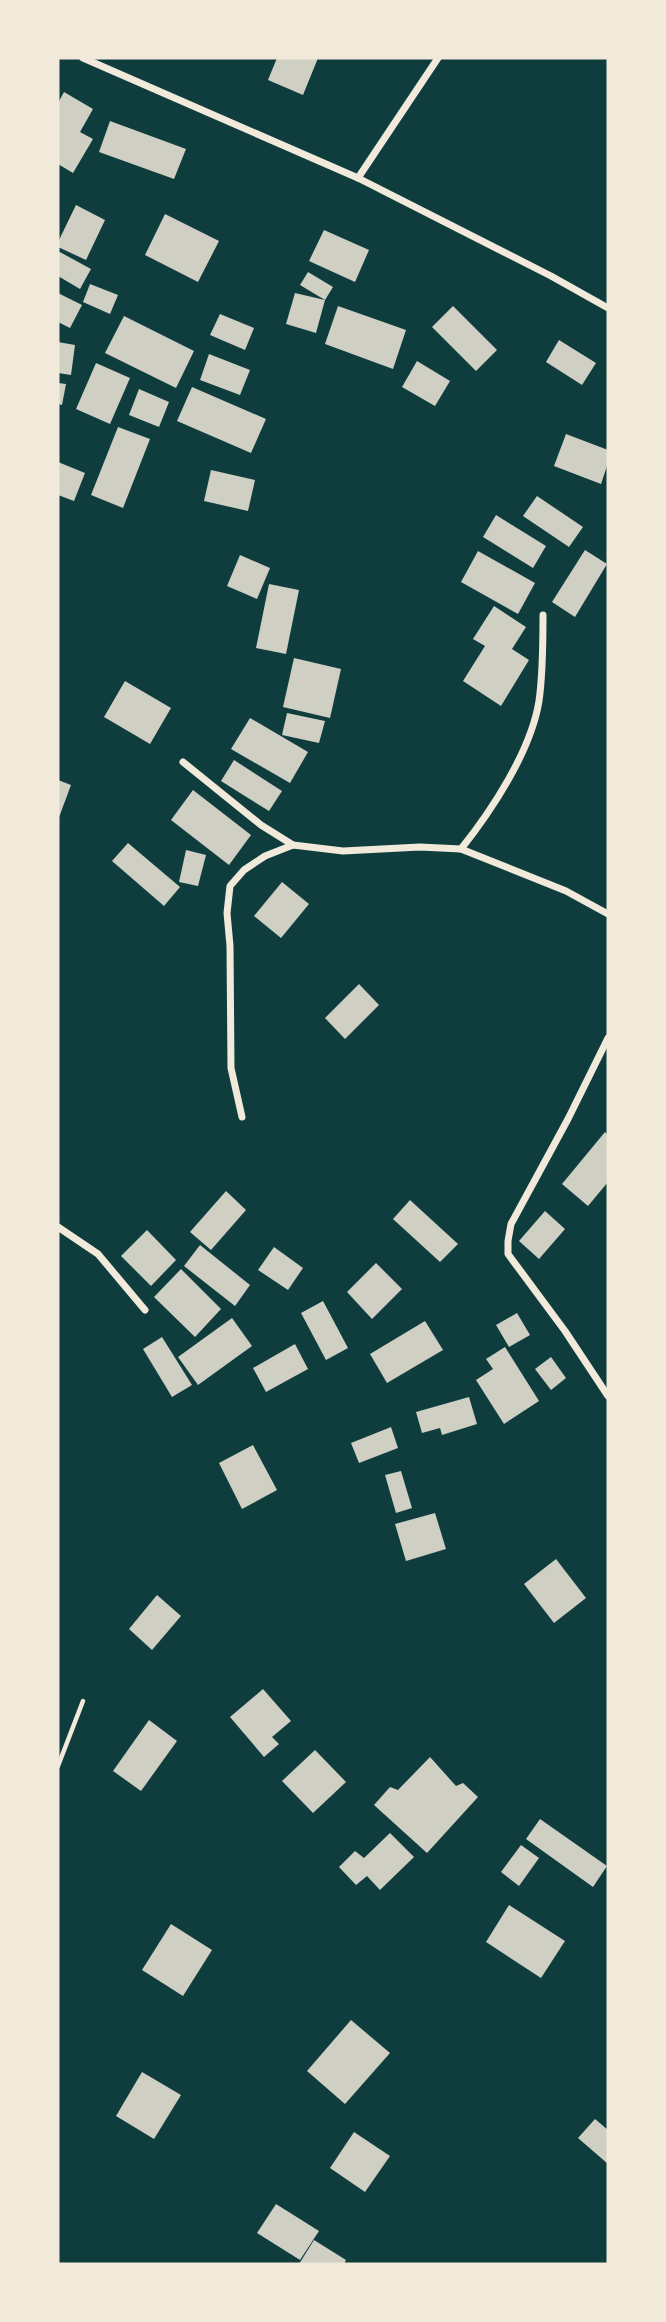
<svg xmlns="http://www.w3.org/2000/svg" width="666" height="2322" font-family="Lora,serif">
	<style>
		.building { fill: #cfcfc3 }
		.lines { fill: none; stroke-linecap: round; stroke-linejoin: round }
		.path { stroke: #f1e9da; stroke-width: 4.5 }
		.minor { stroke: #f1e9da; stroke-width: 7 }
	</style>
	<rect width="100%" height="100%" fill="#0f3d3e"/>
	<g class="building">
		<polygon points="277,58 318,58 303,95 268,80"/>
		<polygon points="64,92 93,109 80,132 93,139 73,173 58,164 58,103"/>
		<polygon points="110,121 186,149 174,179 99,152"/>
		<polygon points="76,205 105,220 86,260 58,247 58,242"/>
		<polygon points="165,214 219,241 198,282 145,255"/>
		<polygon points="324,230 369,250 355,282 309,261"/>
		<polygon points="58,251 91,269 80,289 58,276"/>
		<polygon points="308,272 333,287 325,300 300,285"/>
		<polygon points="90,284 118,295 110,314 83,302"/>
		<polygon points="58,293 82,305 70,328 58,322"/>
		<polygon points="295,293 325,300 316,333 286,324"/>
		<polygon points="338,306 406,330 393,369 325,344"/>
		<polygon points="453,306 497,350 476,371 432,327"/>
		<polygon points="220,314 254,328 245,350 210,335"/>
		<polygon points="124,316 194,351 176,388 105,353"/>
		<polygon points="559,340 596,363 582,385 546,362"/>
		<polygon points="58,342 75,345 71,375 58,373"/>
		<polygon points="209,354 250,370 240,395 200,380"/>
		<polygon points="417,361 450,381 435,406 402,387"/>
		<polygon points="96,363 130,378 110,424 76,409"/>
		<polygon points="58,383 66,384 62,405 58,404"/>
		<polygon points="192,387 266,419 251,453 177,421"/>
		<polygon points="139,389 169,402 159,427 129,415"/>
		<polygon points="118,427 150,439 123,508 91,495"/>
		<polygon points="566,434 608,450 608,463 601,484 554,466"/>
		<polygon points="58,462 85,473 74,501 58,495"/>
		<polygon points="211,470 255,480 248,511 204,501"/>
		<polygon points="537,496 583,527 569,547 523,516"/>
		<polygon points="496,515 546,546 533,568 483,537"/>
		<polygon points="585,550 607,564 575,617 552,602"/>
		<polygon points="478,551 535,583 518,614 461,582"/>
		<polygon points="240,555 270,568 257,599 227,586"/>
		<polygon points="269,584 299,590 286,654 256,648"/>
		<polygon points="494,606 526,627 512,649 529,660 501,706 463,681 485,646 473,639"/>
		<polygon points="294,658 341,669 330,718 283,707"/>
		<polygon points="125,681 171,708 150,744 104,717"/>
		<polygon points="287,713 325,721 319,743 282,735"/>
		<polygon points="250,718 308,752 290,783 231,749"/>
		<polygon points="234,760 282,791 269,811 221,781"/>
		<polygon points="58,780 71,785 58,820"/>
		<polygon points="193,790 251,835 229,865 171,820"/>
		<polygon points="128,843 180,887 164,906 112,861"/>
		<polygon points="186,850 206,855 198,886 179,882"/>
		<polygon points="282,882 309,904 281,938 254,916"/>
		<polygon points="359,984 379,1005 345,1039 325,1018"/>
		<polygon points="605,1132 608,1135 608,1182 588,1206 562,1184"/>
		<polygon points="226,1191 246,1210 211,1250 190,1232"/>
		<polygon points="410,1200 458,1244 440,1262 393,1219"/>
		<polygon points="545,1211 565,1229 539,1259 519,1241"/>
		<polygon points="147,1230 176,1260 151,1286 121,1256"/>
		<polygon points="200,1245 250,1285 235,1306 184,1266"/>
		<polygon points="274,1247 303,1268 288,1290 258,1270"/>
		<polygon points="376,1263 402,1289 372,1319 347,1292"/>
		<polygon points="181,1269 221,1309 195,1337 154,1297"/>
		<polygon points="323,1301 348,1348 326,1360 301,1313"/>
		<polygon points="517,1313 530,1335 509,1347 496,1325"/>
		<polygon points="232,1318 252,1346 198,1385 178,1357"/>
		<polygon points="425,1321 443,1350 387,1383 370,1354"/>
		<polygon points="162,1337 192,1385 172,1397 143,1349"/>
		<polygon points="295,1344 308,1369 266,1392 253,1368"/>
		<polygon points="505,1347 539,1401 504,1424 476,1380 493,1369 486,1359"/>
		<polygon points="551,1357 566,1378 551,1390 535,1369"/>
		<polygon points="469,1397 477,1424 442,1435 440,1428 422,1433 416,1412"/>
		<polygon points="391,1427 398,1448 359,1463 351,1443"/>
		<polygon points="253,1445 277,1490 242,1509 219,1463"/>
		<polygon points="401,1471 412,1508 396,1513 385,1475"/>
		<polygon points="435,1513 446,1549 406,1561 395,1524"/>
		<polygon points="556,1559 586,1598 554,1623 524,1584"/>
		<polygon points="157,1595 181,1616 152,1650 129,1629"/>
		<polygon points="263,1689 291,1721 272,1737 279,1744 264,1757 230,1717"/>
		<polygon points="149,1720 177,1741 141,1791 113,1771"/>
		<polygon points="315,1750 346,1782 313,1813 282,1781"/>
		<polygon points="430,1757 456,1786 463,1783 478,1797 427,1853 374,1805 390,1787 398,1790"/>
		<polygon points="540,1819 607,1866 593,1887 526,1839"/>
		<polygon points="390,1833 414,1857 380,1890 367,1876 356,1885 339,1867 355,1851 364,1858"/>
		<polygon points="521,1845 539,1858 519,1886 501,1872"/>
		<polygon points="509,1905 565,1941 541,1978 486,1942"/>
		<polygon points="171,1924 212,1950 183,1996 142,1970"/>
		<polygon points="351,2020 390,2053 345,2104 307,2071"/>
		<polygon points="142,2072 181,2095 154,2139 116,2116"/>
		<polygon points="595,2119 608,2130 608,2164 578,2138"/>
		<polygon points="354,2132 390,2156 365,2192 330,2168"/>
		<polygon points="276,2204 319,2231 300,2260 257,2233"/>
		<polygon points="314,2240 346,2260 344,2264 299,2264"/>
	</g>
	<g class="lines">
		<polyline class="path" points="58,1766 83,1701"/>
		<g class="minor">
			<polyline points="83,58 358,178 551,276 608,308"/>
			<polyline points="358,178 438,58"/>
			<polyline points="183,762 261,825 293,845 343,851 420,847 461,849 566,891 608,914"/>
			<path d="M 461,849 C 492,810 531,751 539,701 C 543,673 543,644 543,615"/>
			<polyline points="608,1038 568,1119 511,1224 508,1241 508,1254 565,1331 608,1396"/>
			<polyline points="242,1117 231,1068 230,946 227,913 230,886 244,870 265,856 293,845"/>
			<polyline points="58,1227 98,1254 145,1310"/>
		</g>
	</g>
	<rect width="666" height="2322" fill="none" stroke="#f1e9da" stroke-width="119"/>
</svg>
